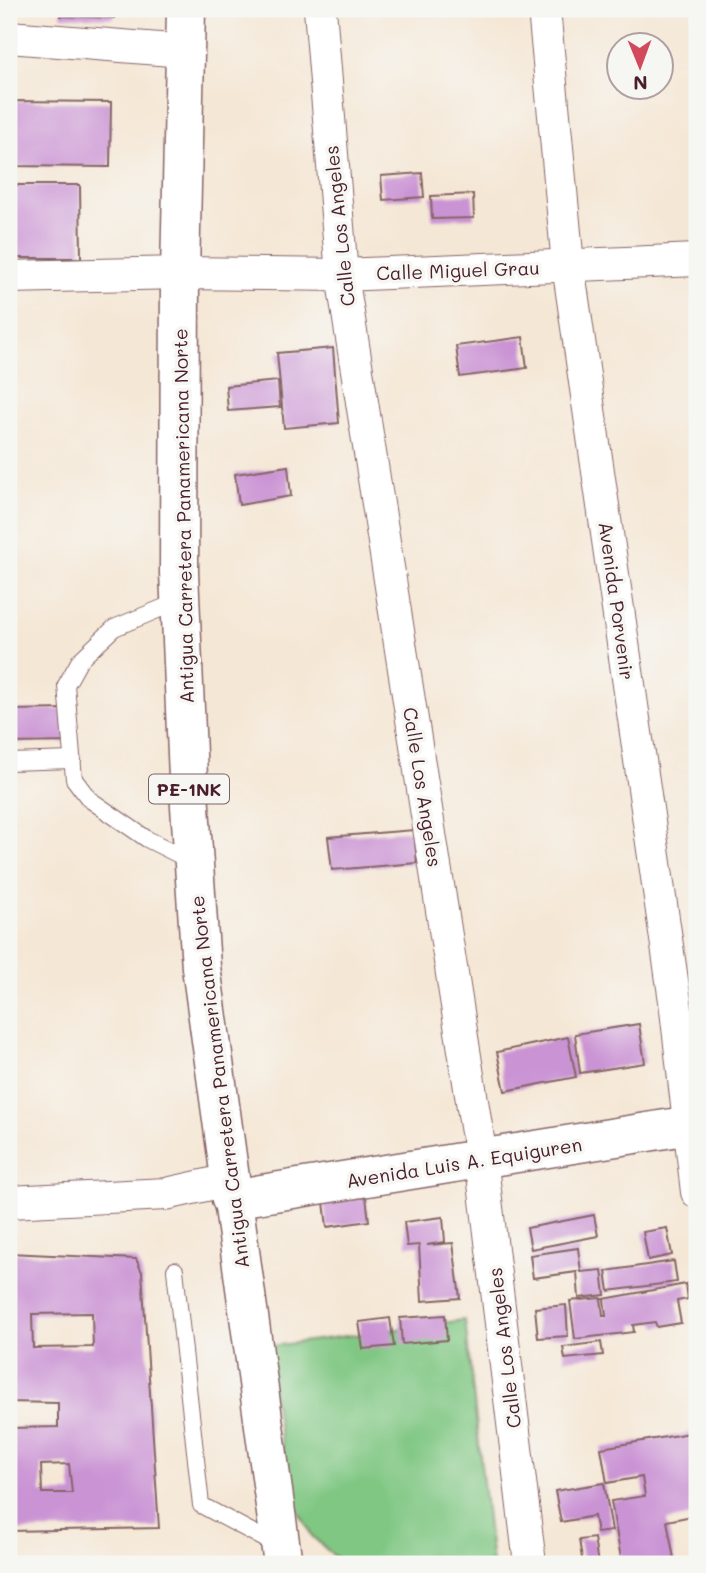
<svg xmlns="http://www.w3.org/2000/svg" width="706" height="1573" font-family="Mali,sans-serif">
	<style>
		.green { fill: #80c783; stroke: #657357; stroke-width: 2 }
		.building { fill: #ca93d4; fill-rule: evenodd }
		.lines { fill: none; stroke-linecap: round; stroke-linejoin: round }
		.lane-casing { stroke: #866566; stroke-width: 18 }
		.street-casing { stroke: #866566; stroke-width: 34 }
		.secondary-casing { stroke: #866566; stroke-width: 41 }
		.primary-casing { stroke: #866566; stroke-width: 41 }
		.lane { stroke: #fff; stroke-width: 16 }
		.street { stroke: #fff; stroke-width: 32 }
		.secondary { stroke: #fff; stroke-width: 38 }
		.primary { stroke: #fff; stroke-width: 38 }
		.labels { text-anchor: middle; dominant-baseline: central; stroke-width: 7; stroke-linejoin: round; paint-order: stroke }
		.shield { fill: #f6f6f2; stroke: #7e6067; stroke-width: 2 }
		.shield-label { font-size: 18px; font-weight: bold; fill: #4a1f2b }
		.street-label { font-size: 19px; fill: #4a1f2b; stroke: #f6f6f2 }
	</style>
	<rect width="100%" height="100%" fill="#f6f6f2"/>
	<filter id="ink" filterUnits="userSpaceOnUse"><feTurbulence type="fractalNoise" baseFrequency=".0143" numOctaves="2"/><feDisplacementMap in="SourceGraphic" scale="14" xChannelSelector="R" yChannelSelector="G"/><feConvolveMatrix kernelMatrix="1 2 1 2 8 2 1 2 1" color-interpolation-filters="sRGB"/></filter>
	<filter id="wash" filterUnits="userSpaceOnUse"><feTurbulence type="fractalNoise" baseFrequency=".00686" numOctaves="4" result="noise"/><feDisplacementMap in="SourceGraphic" scale="28" xChannelSelector="R" yChannelSelector="G"/><feGaussianBlur stdDeviation="1.57" result="paint"/><feColorMatrix in="noise" values="0 0 0 0 0 0 0 0 0 0 0 0 0 0 0 0 0 1.4 0 .05"/><feComposite in="paint" operator="in"/></filter>
	<g filter="url(#wash)">
		<rect width="100%" height="100%" fill="#f5e7d5"/>
		<polygon class="green" points="465,1320 492,1564 343,1564 312,1536 292,1499 264,1347"/>
		<g id="blocks">
			<g class="building">
				<polygon points="61,9 114,9 114,18 61,16"/>
				<polygon points="439,9 465,9 465,11 439,13"/>
				<polygon points="9,101 111,102 110,167 9,166"/>
				<polygon points="422,173 424,197 383,200 381,176"/>
				<polygon points="9,185 80,185 81,258 9,258"/>
				<polygon points="473,194 474,218 432,219 431,196"/>
				<polygon points="523,337 527,368 460,377 456,346"/>
				<polygon points="333,348 339,423 284,428 277,353"/>
				<polygon points="278,381 280,407 228,411 226,386"/>
				<polygon points="288,466 291,496 239,505 235,474"/>
				<polygon points="69,709 70,742 9,743 9,710"/>
				<polygon points="414,830 417,863 332,870 328,837"/>
				<polygon points="639,1024 645,1063 580,1073 575,1034"/>
				<polygon points="568,1037 576,1077 505,1091 497,1052"/>
				<polygon points="366,1197 369,1221 327,1227 324,1202"/>
				<polygon points="594,1215 598,1236 531,1249 527,1228"/>
				<polygon points="443,1217 445,1242 427,1245 453,1243 460,1298 422,1301 419,1245 407,1246 404,1222"/>
				<polygon points="667,1228 672,1255 648,1260 643,1232"/>
				<polygon points="578,1248 581,1272 602,1270 605,1295 579,1298 577,1272 533,1278 530,1255"/>
				<path d="M 9,1253 L 136,1259 L 142,1272 L 159,1528 L 10,1531 L 9,1428 L 58,1427 L 58,1403 L 9,1402 ZM 92,1313 L 93,1347 L 33,1348 L 32,1314 ZM 69,1464 L 72,1493 L 42,1493 L 41,1465 Z"/>
				<polygon points="674,1261 677,1282 609,1291 606,1271"/>
				<polygon points="686,1284 688,1299 677,1301 681,1323 657,1327 655,1322 633,1325 634,1332 575,1339 570,1301 601,1298 603,1316 606,1316 604,1299"/>
				<polygon points="566,1305 568,1336 538,1338 535,1308"/>
				<polygon points="445,1315 447,1340 402,1344 400,1318"/>
				<polygon points="390,1318 394,1346 363,1349 359,1322"/>
				<polygon points="601,1342 603,1355 565,1359 563,1347"/>
				<polygon points="696,1432 697,1515 667,1521 675,1564 622,1564 611,1501 645,1496 642,1477 607,1483 601,1448"/>
				<polygon points="604,1483 612,1531 597,1533 594,1516 561,1522 555,1491"/>
				<polygon points="594,1538 598,1564 583,1564 579,1540"/>
			</g>
		</g>
	</g>
	<g filter="url(#ink)">
		<use href="#blocks" fill-opacity="0" stroke="#866566" stroke-width="2"/>
		<g class="lines">
			<defs>
				<g id="lane">
					<polyline points="179,601 114,628 80,660 66,685 74,779 89,799 147,839 193,862"/>
					<polyline points="9,762 73,760"/>
					<polyline points="175,1270 201,1505 278,1546"/>
				</g>
				<g id="street">
					<polyline points="320,9 342,275 481,1158 530,1564"/>
					<polyline points="544,9 568,265 675,1001 697,1192"/>
					<polyline points="9,37 184,51"/>
					<polyline points="9,277 180,273 342,275 697,260"/>
					<polyline points="9,1202 166,1194 229,1180"/>
				</g>
				<polyline id="secondary" points="231,1199 697,1124"/>
				<polyline id="primary" points="186,9 180,273 179,572 188,777 201,967 283,1564"/>
			</defs>
			<use href="#lane" class="lane-casing"/>
			<use href="#street" class="street-casing"/>
			<use href="#secondary" class="secondary-casing"/>
			<use href="#primary" class="primary-casing"/>
			<use href="#lane" class="lane"/>
			<use href="#street" class="street"/>
			<use href="#secondary" class="secondary"/>
			<use href="#primary" class="primary"/>
		</g>
	</g>
	<g class="labels">
		<rect class="shield" x="149" y="774.5" width="80" height="29" rx="5"/>
		<g class="shield-label">
			<text x="189" y="789">PE-1NK</text>
		</g>
		<g class="street-label">
			<text transform="translate(339 226) rotate(-96)">Calle Los Angeles</text>
			<text transform="translate(458 270) rotate(-2)">Calle Miguel Grau</text>
			<text transform="translate(183 516) rotate(-91)">Antigua Carretera Panamericana Norte</text>
			<text transform="translate(617 601) rotate(82)">Avenida Porvenir</text>
			<text transform="translate(423 787) rotate(81)">Calle Los Angeles</text>
			<text transform="translate(219 1082) rotate(-97)">Antigua Carretera Panamericana Norte</text>
			<text transform="translate(464 1162) rotate(-9)">Avenida Luis A. Equiguren</text>
			<text transform="translate(504 1348) rotate(-97)">Calle Los Angeles</text>
		</g>
	</g>
	<rect width="706" height="1573" fill="none" stroke="#f6f6f2" stroke-width="35"/>
	<g transform="translate(640 66) rotate(179)"><circle r="33" fill="#f6f6f2" stroke="#b1a0a2" stroke-width="2"/>
	<path d="M0-5L12 26L0 18L-12 26Z" fill="#d1495b"/>
	<text y="-10" font-size="19" font-weight="bold" text-anchor="middle" fill="#4a1f2b">N</text>
	</g>
</svg>
